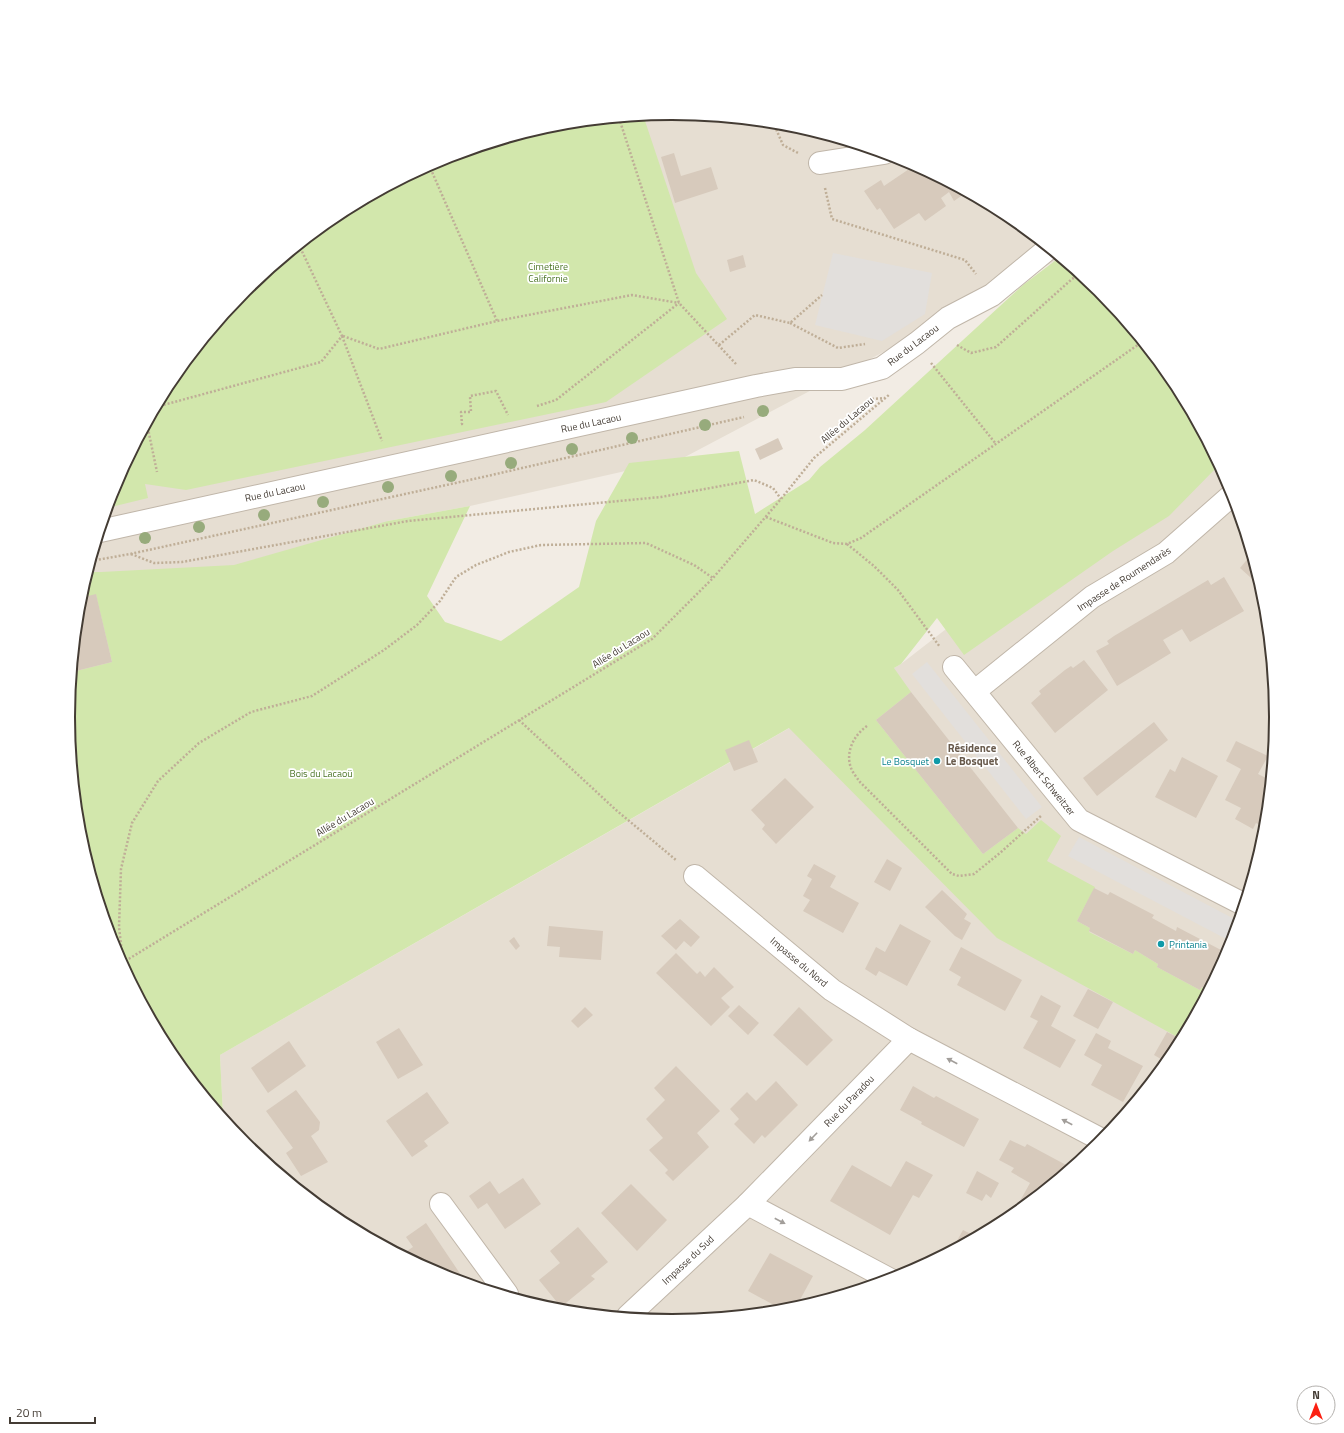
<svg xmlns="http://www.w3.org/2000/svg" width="1344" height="1433" font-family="'Titillium Web',sans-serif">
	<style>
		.residential { fill: #e6ded2 }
		.green { fill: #d2e7ac }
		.parking { fill: #e2dfdc }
		.building { fill: #d7cabc }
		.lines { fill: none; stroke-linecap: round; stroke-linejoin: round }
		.minor-casing { stroke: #c0b6a9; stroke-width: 24 }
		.path { stroke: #bfae97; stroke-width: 2.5; stroke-dasharray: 2 2; stroke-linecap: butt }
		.minor { stroke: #fff; stroke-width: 22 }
		.tree { fill: #97ab7c }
		.oneway { fill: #a29e9a }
		.culture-dot { fill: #0f9aa8; stroke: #fff; stroke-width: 1.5 }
		.labels { text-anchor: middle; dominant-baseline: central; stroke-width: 3.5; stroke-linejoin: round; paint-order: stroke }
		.park-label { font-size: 10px; fill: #4c7527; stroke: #fff }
		.street-label { font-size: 10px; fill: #443c34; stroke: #fff }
		.culture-label { font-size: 10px; fill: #0d838f; stroke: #fff; text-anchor: end }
		.neighbourhood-label { font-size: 11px; font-weight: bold; fill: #67594b; stroke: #fff }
		.rim { fill: none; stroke: #443c34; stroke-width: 2 }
	</style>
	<rect width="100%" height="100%" fill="#f2ece4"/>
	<g class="residential">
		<polygon points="672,113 790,124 903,159 1008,214 1061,258 683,458 470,506 388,521 68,716 80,598 114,485 170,381 245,289 337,214 441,158 554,124"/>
		<polygon points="1201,431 1230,486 1264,599 1276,717 1264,835 1230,948 1174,1052 1099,1144 1007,1219 903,1275 790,1309 672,1320 554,1309 441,1274 336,1219 245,1143 223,1116 220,1055 901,664"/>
	</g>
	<g class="green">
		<polygon points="643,115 696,273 727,319 606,402 186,490 145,484 148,498 107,508 114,485 170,381 245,289 337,214 441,158 554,124"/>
		<polygon points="1060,257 1099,290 1174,381 1219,465 1169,516 1113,551 964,655 937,618 901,664 894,668 911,692 876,720 983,854 1018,828 1026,834 1041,820 1061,836 1047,861 1095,887 1077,921 1090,928 1089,932 1133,954 1135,950 1158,964 1157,967 1200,990 1202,987 1208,990 1181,1039 997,938 789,728 220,1055 223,1116 170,1052 114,947 80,834 68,716 72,672 112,662 96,595 80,598 88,572 101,572 234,565 388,521 470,506 427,596 445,622 501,641 579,587 596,521 629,463 739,451 755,514 809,480 820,467 865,430 1023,285"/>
	</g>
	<g class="parking">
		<polygon points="833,253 932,273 925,314 882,341 815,325"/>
		<polygon points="927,662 1042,807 1026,819 912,674"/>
		<polygon points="1079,837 1238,921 1232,942 1068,856"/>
	</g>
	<g class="building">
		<polygon points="674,153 681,176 711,167 718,189 675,203 661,157"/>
		<polygon points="915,165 967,192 954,201 949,192 941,198 946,206 925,221 919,213 894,229 880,208 877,210 864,191 881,180 884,186"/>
		<polygon points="743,255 746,267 730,272 727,260"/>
		<polygon points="778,438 783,449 760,460 755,449"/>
		<polygon points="1249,549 1260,586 1240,568 1250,556 1246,553"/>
		<polygon points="1224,577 1244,611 1190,642 1182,629 1163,640 1171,653 1117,686 1096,651 1109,644 1107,641 1114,636 1208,580 1211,585"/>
		<polygon points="96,594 112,662 72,672 80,598"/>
		<polygon points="1084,660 1108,690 1055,733 1031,703 1041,694 1039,691 1065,670 1071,666 1073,668"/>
		<polygon points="911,692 1018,828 983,854 876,720"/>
		<polygon points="1154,722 1168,740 1097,796 1083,778"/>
		<polygon points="749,740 758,762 734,771 725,750"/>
		<polygon points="1236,741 1268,756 1258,774 1270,780 1265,827 1256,823 1253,829 1235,819 1241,808 1225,800 1241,769 1226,761"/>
		<polygon points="1182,757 1218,776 1196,818 1155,797 1170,769 1175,772"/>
		<polygon points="785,778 814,807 776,844 762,829 765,825 751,810"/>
		<polygon points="887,859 902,868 890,891 874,882"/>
		<polygon points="814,864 836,876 830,887 859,903 843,933 803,911 810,900 803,896 812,879 807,876"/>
		<polygon points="1094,888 1108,895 1110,892 1154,915 1152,918 1176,931 1177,927 1221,950 1219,952 1226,956 1208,990 1202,987 1200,990 1157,967 1158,964 1135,950 1133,954 1089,931 1090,928 1077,921"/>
		<polygon points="942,890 967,914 964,919 971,923 962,940 955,936 925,907"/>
		<polygon points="680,919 700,937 691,947 684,941 676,950 661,936"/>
		<polygon points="900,924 931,941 907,986 879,971 876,976 865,969 876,947 885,952"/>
		<polygon points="549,926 603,931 601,960 559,957 560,947 547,946"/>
		<polygon points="514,937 520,946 516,950 509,941"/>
		<polygon points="961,947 1022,980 1005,1011 957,985 961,977 949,970"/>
		<polygon points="676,953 697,974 700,971 705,977 714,967 734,987 721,998 730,1007 711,1026 656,973"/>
		<polygon points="1088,989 1113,1002 1098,1029 1073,1016"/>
		<polygon points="1041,995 1061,1006 1051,1026 1076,1040 1060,1068 1023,1048 1038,1021 1030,1017"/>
		<polygon points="739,1005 759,1023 748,1035 728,1016"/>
		<polygon points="585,1007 593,1015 578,1028 571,1021"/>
		<polygon points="799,1007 833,1040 807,1066 773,1035"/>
		<polygon points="399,1028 423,1065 398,1079 376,1042"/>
		<polygon points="1167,1032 1181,1039 1174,1052 1166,1062 1154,1055"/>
		<polygon points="1096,1033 1111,1041 1108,1048 1143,1066 1123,1102 1091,1085 1102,1065 1084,1055"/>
		<polygon points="289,1041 306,1066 268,1093 251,1068"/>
		<polygon points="676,1066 720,1111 697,1133 709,1147 673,1181 665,1173 668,1170 649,1150 663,1138 646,1119 665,1100 654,1088"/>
		<polygon points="776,1081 798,1105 765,1138 762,1135 754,1144 734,1124 739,1119 730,1109 747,1092 756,1101"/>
		<polygon points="913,1086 934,1098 936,1096 979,1119 964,1147 921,1124 922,1122 900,1110"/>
		<polygon points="296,1090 320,1122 319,1130 311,1136 328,1162 301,1176 286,1153 293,1148 266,1111"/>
		<polygon points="427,1092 449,1123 424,1141 428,1146 412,1157 386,1121"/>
		<polygon points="1010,1140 1025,1147 1027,1144 1068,1166 1065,1172 1025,1204 1020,1201 1030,1183 1011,1172 1014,1168 999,1160"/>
		<polygon points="906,1161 933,1175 919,1198 913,1195 890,1235 830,1201 852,1165 891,1187"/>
		<polygon points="977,1171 999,1183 991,1198 986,1194 982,1201 966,1193"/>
		<polygon points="523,1178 541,1204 505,1229 487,1203 478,1209 469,1196 490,1181 499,1194"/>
		<polygon points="631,1184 667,1220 637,1251 601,1213"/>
		<polygon points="426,1223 463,1278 460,1280 441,1274 405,1255 404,1253 413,1247 406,1237"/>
		<polygon points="578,1227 608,1262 591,1276 595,1279 561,1307 539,1280 560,1263 550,1251"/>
		<polygon points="963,1230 975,1236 953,1248"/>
		<polygon points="770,1253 813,1276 796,1307 783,1310 748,1291"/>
	</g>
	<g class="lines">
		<defs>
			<g id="minor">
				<polyline points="820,163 884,153"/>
				<polyline points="100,531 756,386 795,379 842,379 882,368 917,343 948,318 992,295 1049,248"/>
				<polyline points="954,667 1079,820 1243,904"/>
				<polyline points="975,691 1092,597 1166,553 1233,494"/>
				<polyline points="695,876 832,990 909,1039"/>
				<polyline points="441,1204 507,1294"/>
				<polyline points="889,1279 748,1204 909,1039 1102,1140"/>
				<polyline points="628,1316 748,1204"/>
			</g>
		</defs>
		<use href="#minor" class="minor-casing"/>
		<g class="path">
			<polyline points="619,118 679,303 736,364"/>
			<polyline points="773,122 783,145 798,153"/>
			<polyline points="429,165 497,321"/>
			<polyline points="825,188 832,219 965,260 976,274"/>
			<polyline points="790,323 838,348 865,344"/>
			<polyline points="342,336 382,441"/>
			<polyline points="343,336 379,349 497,321 632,295 679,303"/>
			<polyline points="719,345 755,315 790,323 822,295"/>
			<polyline points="957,345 971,353 996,347 1072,279 1080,274"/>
			<polyline points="931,363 996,444"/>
			<polyline points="872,399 885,398"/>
			<polyline points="537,406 556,400 679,303"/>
			<polyline points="156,407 321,362 342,336 299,245"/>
			<polyline points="147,424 157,472"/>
			<polyline points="461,424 462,424 461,412 471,412 470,396 496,391 508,415"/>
			<polyline points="766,517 833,543 847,544 861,538 1142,342"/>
			<polyline points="847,544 874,566 898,590 940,647"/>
			<polyline points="131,554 154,563 182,562 408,521 661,497 754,480 773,488 781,499"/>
			<polyline points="91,561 130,554 483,477 744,417"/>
			<polyline points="519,720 616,810 676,860"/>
			<path d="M 867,726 C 854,735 845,752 851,768 C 853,773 857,778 860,782 L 952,874 L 959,876 L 974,874 L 1000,853 L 1042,815"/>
			<polyline points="123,962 119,927 121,869 132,823 158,781 199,743 251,712 312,696 384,650 417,625 440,601 456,577 476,565 509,552 541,545 646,543 694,565 713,578"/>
			<polyline points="122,963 652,639 713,578 781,499 814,458 890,394"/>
		</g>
		<use href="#minor" class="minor"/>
	</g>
	<g class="tree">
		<circle cx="763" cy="411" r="6"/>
		<circle cx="705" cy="425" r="6"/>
		<circle cx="632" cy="438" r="6"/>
		<circle cx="572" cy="449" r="6"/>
		<circle cx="511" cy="463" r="6"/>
		<circle cx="451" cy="476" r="6"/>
		<circle cx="388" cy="487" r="6"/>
		<circle cx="323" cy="502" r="6"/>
		<circle cx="264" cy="515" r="6"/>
		<circle cx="199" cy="527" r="6"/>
		<circle cx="145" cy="538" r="6"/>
	</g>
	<defs><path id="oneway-solid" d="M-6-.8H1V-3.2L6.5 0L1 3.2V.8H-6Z"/></defs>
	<g class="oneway">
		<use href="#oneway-solid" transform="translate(952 1061) rotate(-152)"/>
		<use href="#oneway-solid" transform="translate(1067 1122) rotate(-152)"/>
		<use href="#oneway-solid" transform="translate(813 1137) rotate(134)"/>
		<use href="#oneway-solid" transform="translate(780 1221) rotate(28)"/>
	</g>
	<g class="culture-dot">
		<circle cx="937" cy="761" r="4"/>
		<circle cx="1161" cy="944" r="4"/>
	</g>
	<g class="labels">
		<g class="park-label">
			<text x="548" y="266">Cimetière<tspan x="548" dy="12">Californie</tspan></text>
			<text x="321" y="773">Bois du Lacaoü</text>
		</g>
		<g class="street-label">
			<text transform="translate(913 345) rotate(-37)">Rue du Lacaou</text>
			<text transform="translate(847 420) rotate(-40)">Allée du Lacaou</text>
			<text transform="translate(591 423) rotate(-12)">Rue du Lacaou</text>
			<text transform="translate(275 492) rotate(-12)">Rue du Lacaou</text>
			<text transform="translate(1124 579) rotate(-33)">Impasse de Roumendarès</text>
			<text transform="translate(621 648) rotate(-32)">Allée du Lacaou</text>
			<text transform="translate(1044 778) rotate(51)">Rue Albert Schweitzer</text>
			<text transform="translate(345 817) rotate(-31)">Allée du Lacaou</text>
			<text transform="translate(799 962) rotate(40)">Impasse du Nord</text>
			<text transform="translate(849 1101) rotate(-46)">Rue du Paradou</text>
			<text transform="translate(688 1260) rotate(-43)">Impasse du Sud</text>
		</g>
		<g class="culture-label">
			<text x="929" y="761">Le Bosquet</text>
			<text x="1169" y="944" text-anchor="start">Printania</text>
		</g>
		<g class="neighbourhood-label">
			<text x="972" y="748">Résidence<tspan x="972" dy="13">Le Bosquet</tspan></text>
		</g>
	</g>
	<path d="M0 0H1344V1433H0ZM75 717a597 597 0 1 1 1194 0a597 597 0 1 1-1194 0Z" fill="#fff" fill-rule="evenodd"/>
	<path class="rim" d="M75 717a597 597 0 1 1 1194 0a597 597 0 1 1-1194 0Z"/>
	<g transform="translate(1316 1405)"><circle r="19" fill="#ffffff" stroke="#b4b1ae"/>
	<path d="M0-3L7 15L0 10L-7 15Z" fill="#fb2012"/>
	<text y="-6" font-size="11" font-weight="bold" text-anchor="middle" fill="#443c34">N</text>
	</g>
	<path d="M10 1417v6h85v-6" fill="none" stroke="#443c34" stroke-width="2"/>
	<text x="16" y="1417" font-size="12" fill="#443c34" stroke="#ffffff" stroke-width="3" paint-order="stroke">20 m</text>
</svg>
